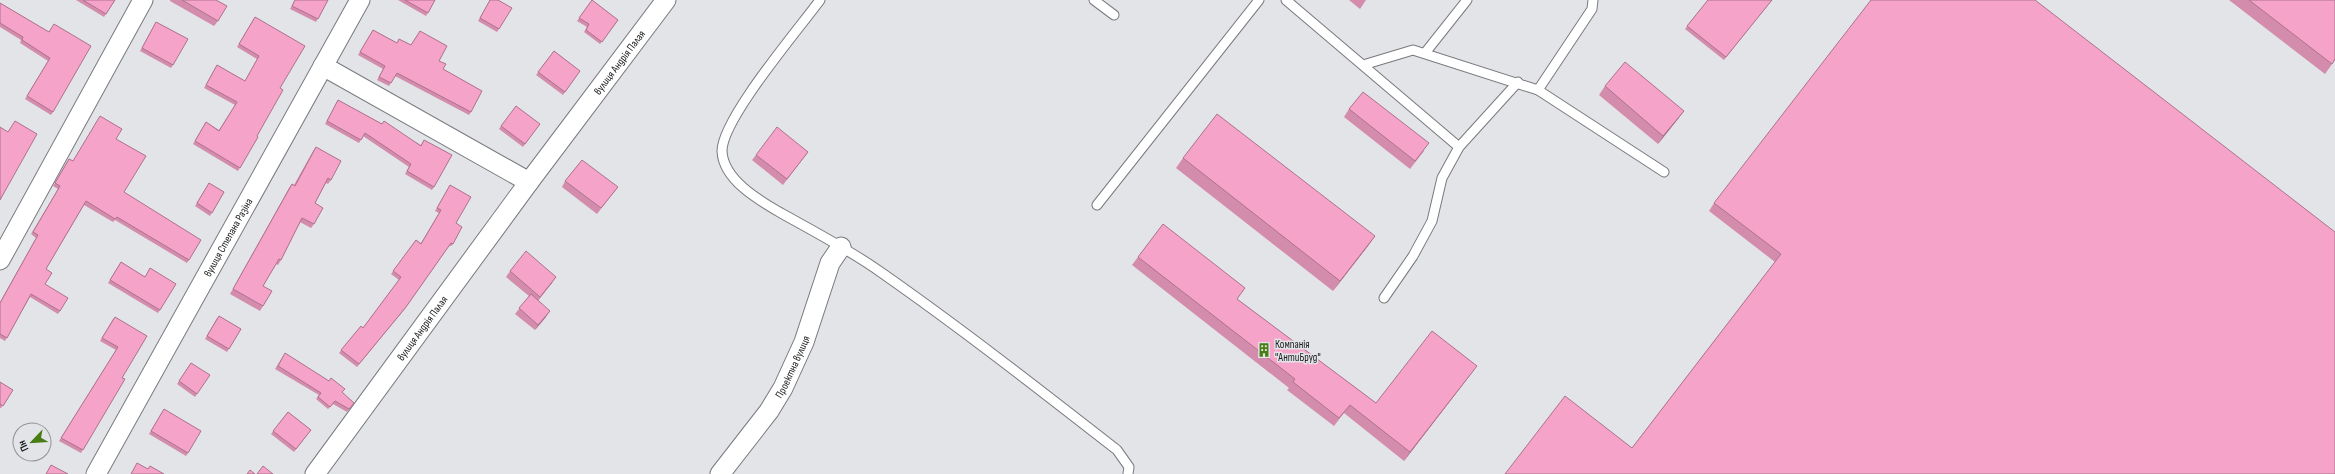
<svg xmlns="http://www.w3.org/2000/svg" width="2335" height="474" font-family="'Sofia Sans Condensed',sans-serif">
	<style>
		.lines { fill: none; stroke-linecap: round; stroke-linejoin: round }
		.lane-casing { stroke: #787a7d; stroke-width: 11 }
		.street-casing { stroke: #787a7d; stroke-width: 21 }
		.lane { stroke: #fff; stroke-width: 9 }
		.street { stroke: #fff; stroke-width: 19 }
		.wall { fill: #d48cad }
		.shaded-wall { fill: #ac728d }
		.building { fill: #f6a3c9; stroke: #ac728d }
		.labels { text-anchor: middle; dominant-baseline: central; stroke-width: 3; stroke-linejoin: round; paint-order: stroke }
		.street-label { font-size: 11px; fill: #1c1d1e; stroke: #e2e4e8 }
		.poi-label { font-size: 11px; fill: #1c1d1e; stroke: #e2e4e8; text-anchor: start }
	</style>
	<rect width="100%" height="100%" fill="#e2e4e8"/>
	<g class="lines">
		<defs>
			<g id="lane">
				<path d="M 820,0 C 798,30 722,119 722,151 C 723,180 760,201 781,213 C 815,232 850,250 882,273 C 962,329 1040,390 1117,450 L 1129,467 L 1128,474"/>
				<polyline points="1094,0 1114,15"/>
				<polyline points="1286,0 1459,147"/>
				<polyline points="1425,53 1467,0"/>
				<polyline points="1363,65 1413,50 1538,90 1664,172"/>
				<polyline points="1538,90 1592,9 1593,0"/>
				<polyline points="1097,205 1259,0"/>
				<polyline points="1384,298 1413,256 1432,221 1442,178 1459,147 1518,82"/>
			</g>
			<g id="street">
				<polyline points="323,66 529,182"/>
				<polyline points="0,260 143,0"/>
				<path id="s1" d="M 96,474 L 360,0"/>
				<path id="s2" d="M 315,474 L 529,182 L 666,0"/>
				<path id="s3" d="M 720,474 L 769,411 L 783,388 L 804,342 L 830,263 L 841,247"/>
			</g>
		</defs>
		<use href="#lane" class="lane-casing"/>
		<use href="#street" class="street-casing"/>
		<use href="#lane" class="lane"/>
		<use href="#street" class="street"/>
	</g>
	<g class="wall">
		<polygon points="76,0 115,0 104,17"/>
		<polygon points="170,0 216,0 218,21 214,26 170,1"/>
		<polygon points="295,0 328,0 316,22 290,9"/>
		<polygon points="398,0 435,0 426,16"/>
		<polygon points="490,0 498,0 499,29 497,32 478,21"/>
		<polygon points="592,0 618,20 600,44 584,32 587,27 577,21"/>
		<polygon points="1349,0 1366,0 1360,9"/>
		<polygon points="1708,0 1772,0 1724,60 1685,29"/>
		<polygon points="2229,0 2335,0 2335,60 2325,74"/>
		<polygon points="0,3 49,32 53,112 51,115 25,99 48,61 20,43 21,40 0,27"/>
		<polygon points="253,20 280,88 257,136 238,171 193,144 206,122 219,130 235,105 204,88 217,65 245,81 257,59 237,47"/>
		<polygon points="156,22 173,65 171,68 140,51"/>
		<polygon points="373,30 397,43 399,39 411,45 420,31 439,61 443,69 471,112 469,115 395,76 389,86 377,80 383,69 358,55"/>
		<polygon points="554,51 580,71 563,95 536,75"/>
		<polygon points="1605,86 1684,111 1678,119 1658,144 1599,95"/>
		<polygon points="338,100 421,145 424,140 434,187 432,190 405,174 409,167 363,136 359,143 325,124"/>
		<polygon points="1349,109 1424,151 1410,169 1344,117"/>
		<polygon points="540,124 523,147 499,129 501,126"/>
		<polygon points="116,139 124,192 189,260 187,263 115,220 113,222 84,205 46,269 45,284 60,311 58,314 30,297 5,341 0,338 0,302 36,238 31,234 58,189 53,186 67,162 69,159 73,161"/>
		<polygon points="316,147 331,180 328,184 326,183 315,203 314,224 311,228 300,222 281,260 278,265 276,264 263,286 263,306 260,311 230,294 289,188 292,184 294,185 313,151"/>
		<polygon points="808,152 783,185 752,160 756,155"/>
		<polygon points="1183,158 1375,236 1368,246 1333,291 1176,168"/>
		<polygon points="565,181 618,187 597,214 562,187"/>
		<polygon points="209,183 224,192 210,216 195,206"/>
		<polygon points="450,185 456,223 453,244 451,246 449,246 404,310 357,367 339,353 361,326 363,328 399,280 391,274 416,240 421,243 439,213 435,211"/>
		<polygon points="1714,203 2335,232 1632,448 1775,262 1709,211"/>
		<polygon points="1138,257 1237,299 1376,403 1471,374 1404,461 1344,413 1334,426 1287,390 1289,388 1132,265"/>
		<polygon points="121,262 145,277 160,310 158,313 108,283"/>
		<polygon points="510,271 552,283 538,301 546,317 535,330 515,314 529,296 506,277"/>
		<polygon points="217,318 241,329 227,352 205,339"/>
		<polygon points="113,319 122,378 81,453 59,441 116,350 100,341"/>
		<polygon points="283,356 342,393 354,403 347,412 333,404 328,409 316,399 319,395 275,369"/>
		<polygon points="191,363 197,394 195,397 177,384"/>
		<polygon points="0,382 13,390 1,408 0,408"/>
		<polygon points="162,412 188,453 186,456 149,434"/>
		<polygon points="288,412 311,430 294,452 271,434"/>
	</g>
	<g class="shaded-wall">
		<polygon points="1684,111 1678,119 1658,144 1663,136"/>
		<polygon points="1375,236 1368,246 1333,291 1340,281"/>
		<polygon points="556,277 552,283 536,302"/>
		<polygon points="550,311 546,317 535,330 538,325"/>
		<polygon points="1477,366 1471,374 1404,461 1410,452"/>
	</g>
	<g class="building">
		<polygon points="83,0 115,0 106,14"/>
		<polygon points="182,0 216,0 227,6 218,21"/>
		<polygon points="295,0 328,0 318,19 292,6"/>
		<polygon points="405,0 435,0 428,13"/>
		<polygon points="490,0 498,0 512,8 499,29 480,18"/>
		<polygon points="592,0 618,20 602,42 586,30 589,24 579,18"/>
		<polygon points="1708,0 1772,0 1726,57 1687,26"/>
		<polygon points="1871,0 2035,0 2335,232 2335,474 1505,474 1565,396 1632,448 1781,254 1714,203"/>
		<polygon points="2249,0 2335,0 2335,59 2332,64"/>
		<polygon points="0,3 49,32 54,24 91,46 53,112 27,96 50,58 22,40 23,37 0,23"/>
		<polygon points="255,17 305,46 280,88 283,90 257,136 258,137 240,168 195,141 206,122 219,131 237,102 206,85 217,65 245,81 259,56 239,44"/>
		<polygon points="156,22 188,39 173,65 142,48"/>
		<polygon points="373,30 397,43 399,39 411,45 420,31 447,46 439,61 446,64 443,69 482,91 471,112 397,73 391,83 379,77 385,66 360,52"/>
		<polygon points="554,51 580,71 565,92 538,72"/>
		<polygon points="1625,62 1684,111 1663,136 1605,86"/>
		<polygon points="1363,92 1429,143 1415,161 1349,109"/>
		<polygon points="338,100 382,124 384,121 421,146 424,140 452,155 434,187 407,171 411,164 365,133 361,140 327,121"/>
		<polygon points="516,106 540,124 525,144 501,126"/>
		<polygon points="1217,114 1375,236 1340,281 1183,158"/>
		<polygon points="100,116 122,129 116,139 146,156 124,192 201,240 189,260 117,217 115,219 86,201 46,269 52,273 45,284 68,298 60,311 31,294 7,338 0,334 0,303 38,235 33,232 60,186 55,183 69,159 73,161"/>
		<polygon points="15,121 37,134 0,200 0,127 8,132"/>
		<polygon points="777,127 808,152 787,179 756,155"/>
		<polygon points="316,147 341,161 331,180 328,178 315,203 323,208 314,224 302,218 281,260 279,259 263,286 272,291 263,306 233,289 292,184 295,186"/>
		<polygon points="582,160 618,187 601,208 565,181"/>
		<polygon points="209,183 224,192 212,213 197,203"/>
		<polygon points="450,185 471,197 456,223 462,227 453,244 451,243 406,307 359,364 341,350 361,326 363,328 401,277 393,271 416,240 421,244 441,210 437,208"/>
		<polygon points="1163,224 1245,288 1237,299 1376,403 1432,331 1477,366 1410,452 1350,405 1339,418 1293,382 1295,379 1138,257"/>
		<polygon points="526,251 556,277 540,297 510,271"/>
		<polygon points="121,262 145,277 150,268 176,284 160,310 110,280"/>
		<polygon points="531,294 550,311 538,325 519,308"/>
		<polygon points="219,316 241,329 229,349 207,336"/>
		<polygon points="115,317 147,336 122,378 125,379 83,450 61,438 118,347 102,338"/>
		<polygon points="285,353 329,381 331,378 345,389 342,392 354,403 349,409 335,401 330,407 318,397 321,393 278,366"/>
		<polygon points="191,363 210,375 197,394 179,381"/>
		<polygon points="0,382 13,390 3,406 0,404"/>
		<polygon points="164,409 201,431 188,453 151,431"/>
		<polygon points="288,412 311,430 296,449 273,431"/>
		<polygon points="137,463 148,469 150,466 164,474 131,474"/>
		<polygon points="51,465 68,474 46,474"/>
		<polygon points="263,466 273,474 257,474"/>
		<polygon points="250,470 255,474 247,474"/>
	</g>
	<defs>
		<symbol id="building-bare" viewBox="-9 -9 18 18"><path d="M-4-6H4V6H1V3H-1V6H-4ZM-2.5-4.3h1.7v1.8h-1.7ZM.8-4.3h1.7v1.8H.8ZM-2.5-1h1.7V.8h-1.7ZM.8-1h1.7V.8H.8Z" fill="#477d12" stroke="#e2e4e8" stroke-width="2.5" paint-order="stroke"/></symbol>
	</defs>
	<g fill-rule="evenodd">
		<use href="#building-bare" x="1254" y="340" width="20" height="20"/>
	</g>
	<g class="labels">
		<g class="street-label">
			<text stroke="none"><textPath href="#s2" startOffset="512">вулиця Андрія Палая</textPath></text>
			<text stroke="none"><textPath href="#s1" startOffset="271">вулиця Степана Разіна</textPath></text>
			<text stroke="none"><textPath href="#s2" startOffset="181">вулиця Андрія Палая</textPath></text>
			<text stroke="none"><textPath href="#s3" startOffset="130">Проектна вулиця</textPath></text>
		</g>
		<g class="poi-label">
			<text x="1275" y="344">Компанія<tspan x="1275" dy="13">"АнтиБруд"</tspan></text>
		</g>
	</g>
	<g transform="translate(32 442) rotate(245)"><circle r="19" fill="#e2e4e8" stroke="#939497"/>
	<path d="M0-3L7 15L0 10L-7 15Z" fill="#477d12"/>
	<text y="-6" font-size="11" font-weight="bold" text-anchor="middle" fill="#1c1d1e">Пн</text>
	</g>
</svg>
